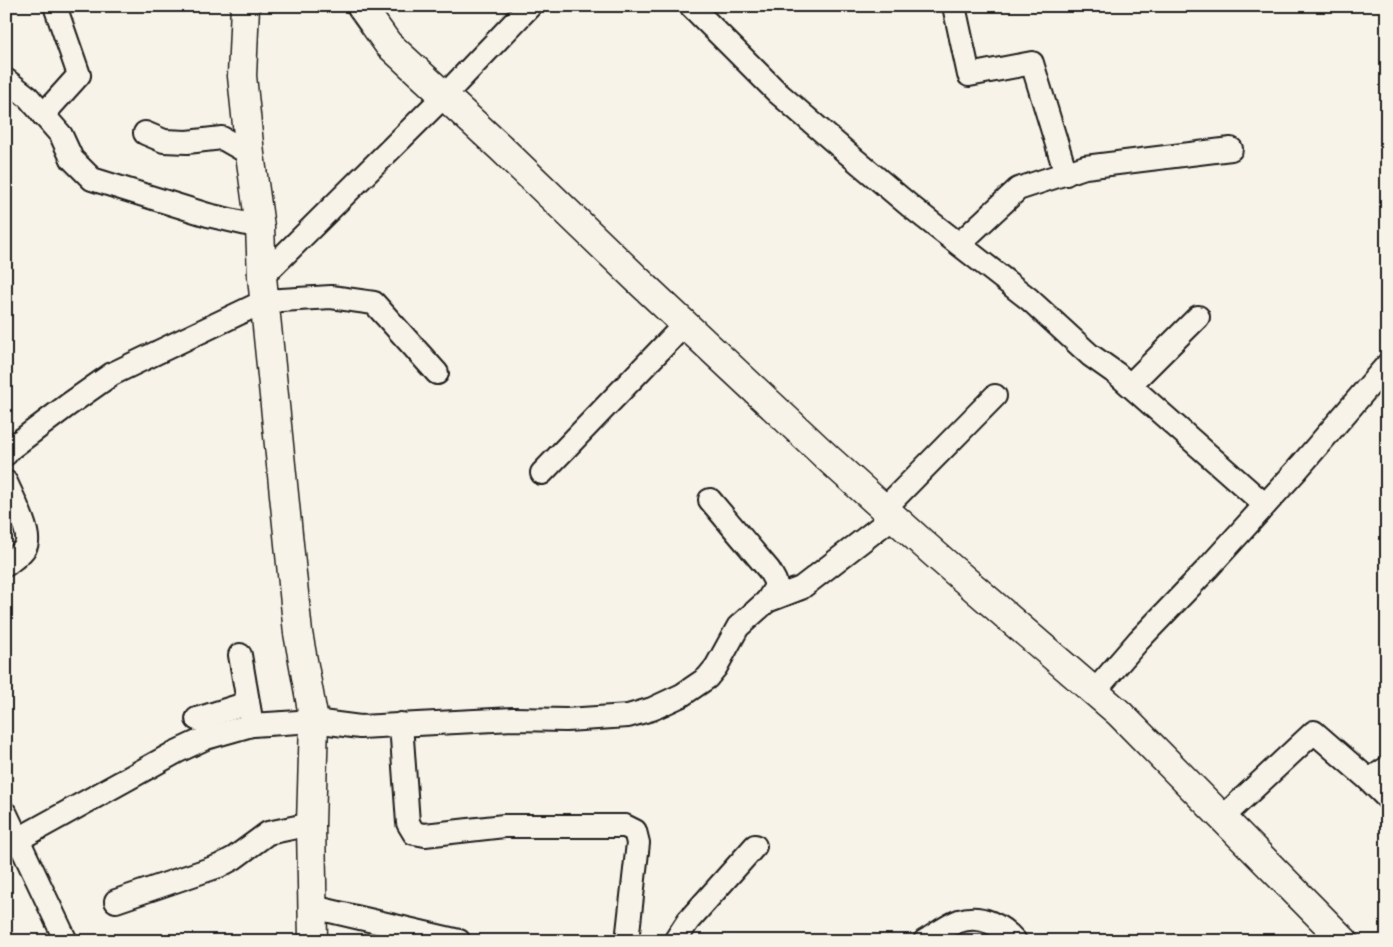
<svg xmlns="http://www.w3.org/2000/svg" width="1393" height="947" font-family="'Playpen Sans',sans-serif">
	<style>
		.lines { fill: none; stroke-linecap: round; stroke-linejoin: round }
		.minor-casing { stroke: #1c1c1c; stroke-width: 26 }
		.major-casing { stroke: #1c1c1c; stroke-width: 31 }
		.minor { stroke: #f7f3e8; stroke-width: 22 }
		.major { stroke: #f7f3e8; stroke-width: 28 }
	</style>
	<rect width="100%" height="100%" fill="#f7f3e8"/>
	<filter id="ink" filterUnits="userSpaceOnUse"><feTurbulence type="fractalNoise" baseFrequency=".02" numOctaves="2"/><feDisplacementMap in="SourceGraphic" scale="10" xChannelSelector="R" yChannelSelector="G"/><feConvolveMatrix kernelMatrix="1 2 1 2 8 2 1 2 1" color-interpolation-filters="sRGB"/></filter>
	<g filter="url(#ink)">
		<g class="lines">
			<defs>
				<g id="minor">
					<polyline points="691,6 778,93 846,152 910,206 1029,299 1090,355 1117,374 1265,505"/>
					<polyline points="954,6 969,75 1032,63 1066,174"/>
					<polyline points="6,80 28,97 61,135 72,159 92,179 208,215 260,227"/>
					<polyline points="43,115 79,75 55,6"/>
					<polyline points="145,133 164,141 187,142 222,138 250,154"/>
					<polyline points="959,244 1018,189 1085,167 1231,149"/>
					<polyline points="262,277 444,96 530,6"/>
					<polyline points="1130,385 1198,317"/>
					<polyline points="6,454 11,448 68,405 112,374 265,301 331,297 374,303 437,373"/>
					<polyline points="542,473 685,324"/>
					<path d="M 6,482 C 12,496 29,529 27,542 C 26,551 13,559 6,565"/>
					<polyline points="884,509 995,396"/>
					<polyline points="767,601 801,588 893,517"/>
					<polyline points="240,655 252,725"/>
					<polyline points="1094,692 1139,640 1208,568 1296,471 1387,365"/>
					<polyline points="197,719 248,703"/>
					<polyline points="401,724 408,823 414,833 425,835 504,826 625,826 635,831 638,843 627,941"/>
					<polyline points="1369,780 1387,798"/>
					<polyline points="6,814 66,941"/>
					<polyline points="1223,817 1314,732 1369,780 1387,768"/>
					<polyline points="6,846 176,752 206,738 252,725 314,721 360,727 513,719 566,720 628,716 652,709 682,695 707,678 716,667 738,627 767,601 775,588 775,581 769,570 710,500"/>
					<polyline points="116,901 219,866 234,858 268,833 311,824"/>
					<polyline points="313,907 459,941"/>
					<polyline points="675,941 688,921 755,846"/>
					<path d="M 925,941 C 935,935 948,925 959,921 C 981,914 1001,925 1015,941"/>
				</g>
				<g id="major">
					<polyline points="245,6 242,76 250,154 260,227 262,277 298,633 314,721 311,824 313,941"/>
					<polyline points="361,6 388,44 501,148 643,285 831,461 936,555 1119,713 1344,941"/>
				</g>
			</defs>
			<use href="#minor" class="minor-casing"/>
			<use href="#major" class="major-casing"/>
			<use href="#minor" class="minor"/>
			<use href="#major" class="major"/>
		</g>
	</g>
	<rect width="1393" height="947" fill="none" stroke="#f7f3e8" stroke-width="25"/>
	<rect x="12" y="12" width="1368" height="922" fill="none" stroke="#1c1c1c" stroke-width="2" filter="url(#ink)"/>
</svg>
